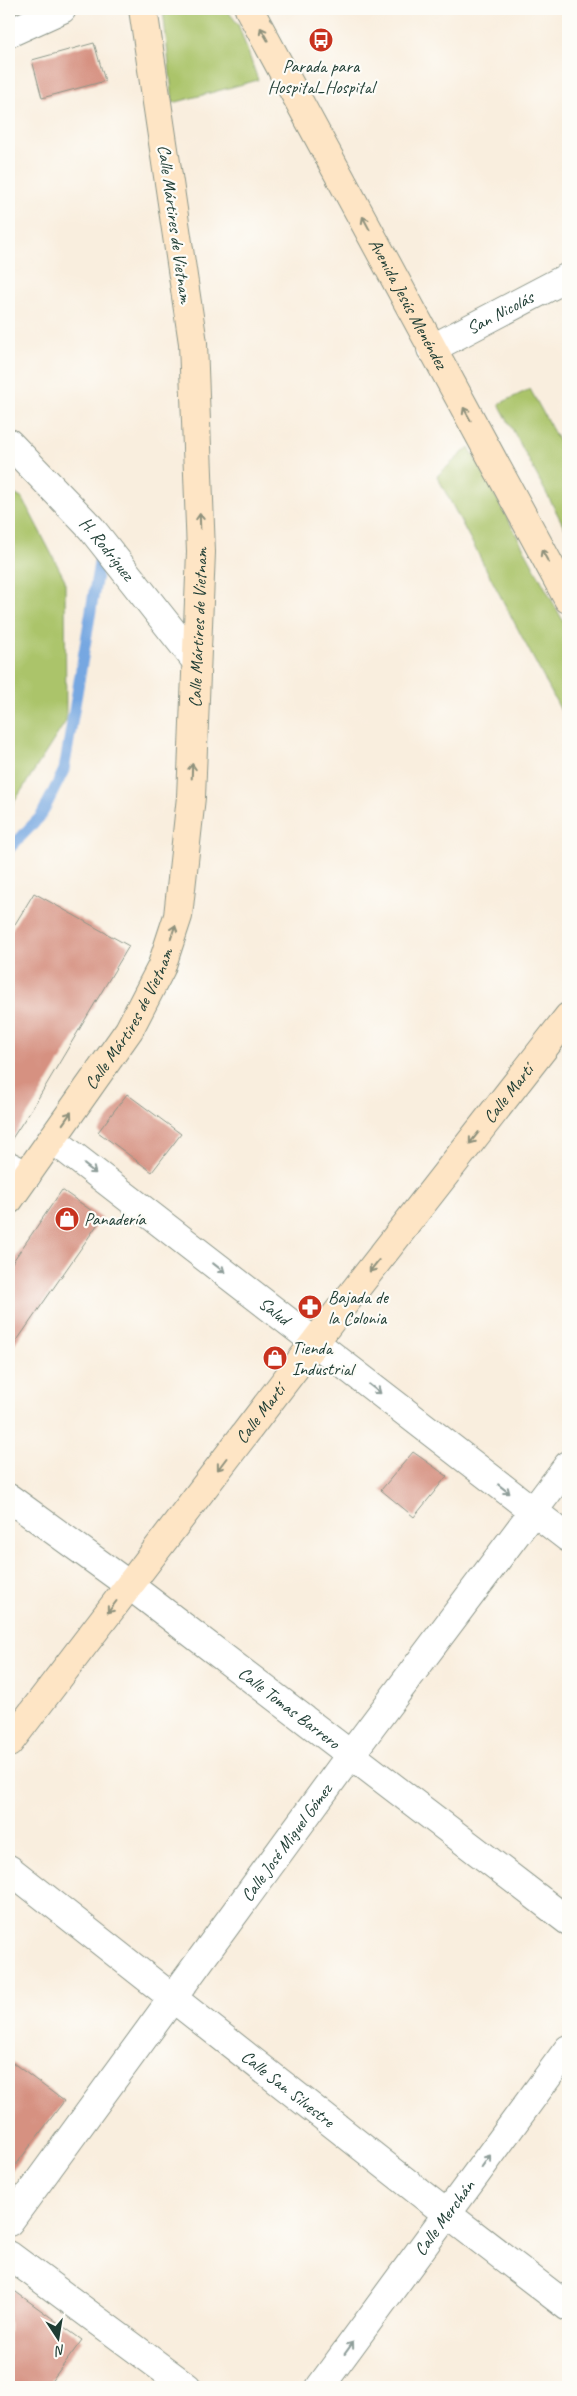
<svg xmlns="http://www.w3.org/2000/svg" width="577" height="2396" font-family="Caveat,sans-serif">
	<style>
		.green { fill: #abc46a; stroke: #65804f }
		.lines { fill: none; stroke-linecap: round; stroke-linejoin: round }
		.stream { stroke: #76a7e1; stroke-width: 11 }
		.building { fill: #d69181 }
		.minor-casing { stroke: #8c9689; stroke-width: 30 }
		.tertiary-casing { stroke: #8c9689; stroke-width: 30 }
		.secondary-casing { stroke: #8c9689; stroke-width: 30 }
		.minor { stroke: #fff; stroke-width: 28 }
		.tertiary { stroke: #fff; stroke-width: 28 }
		.secondary { stroke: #fee5c5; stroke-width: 28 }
		.oneway { stroke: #8e917c }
		.oneway2 { stroke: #8f9e9a }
		.labels { text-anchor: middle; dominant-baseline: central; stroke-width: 4.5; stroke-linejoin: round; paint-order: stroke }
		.poi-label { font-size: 18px; fill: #1f3d34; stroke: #fdfcf7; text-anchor: start }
		.street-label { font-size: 18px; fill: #1f3d34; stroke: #fdfcf7 }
	</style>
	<rect width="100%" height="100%" fill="#fdfcf7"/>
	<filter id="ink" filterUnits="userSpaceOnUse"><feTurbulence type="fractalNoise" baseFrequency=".02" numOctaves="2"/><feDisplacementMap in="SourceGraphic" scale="10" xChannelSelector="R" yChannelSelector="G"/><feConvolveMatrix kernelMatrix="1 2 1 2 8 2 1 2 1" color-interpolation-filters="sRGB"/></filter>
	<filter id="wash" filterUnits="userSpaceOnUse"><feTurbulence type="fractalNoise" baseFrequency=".0096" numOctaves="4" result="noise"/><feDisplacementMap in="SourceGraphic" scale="20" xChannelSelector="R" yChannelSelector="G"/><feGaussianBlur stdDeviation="1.12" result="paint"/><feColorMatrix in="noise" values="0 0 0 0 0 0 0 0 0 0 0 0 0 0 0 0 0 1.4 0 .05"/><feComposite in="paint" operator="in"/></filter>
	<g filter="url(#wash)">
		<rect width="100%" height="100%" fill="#f9eede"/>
		<g class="green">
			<polygon points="163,9 226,9 238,24 258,80 173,103"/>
			<polygon points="530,389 568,458 568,534 499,404"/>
			<polygon points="469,447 568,630 568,724 437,476"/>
			<polygon points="9,491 23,499 65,580 66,721 9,810"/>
		</g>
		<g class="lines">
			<polyline class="stream" points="9,849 41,816 64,770 100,557"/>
		</g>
		<g id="blocks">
			<g class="building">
				<polygon points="94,43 105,81 42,98 32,60"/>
				<polygon points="34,893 129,946 36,1102 9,1143 9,934"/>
				<polygon points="127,1094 181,1134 152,1172 98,1132"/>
				<polygon points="62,1190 102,1218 9,1352 9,1267"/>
				<polygon points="413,1452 447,1476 414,1517 381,1490"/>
				<polygon points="9,2060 64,2101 9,2174"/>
				<polygon points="9,2287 82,2340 47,2387 9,2387"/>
			</g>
		</g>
	</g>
	<g filter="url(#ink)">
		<use href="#blocks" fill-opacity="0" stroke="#8c9689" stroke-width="1"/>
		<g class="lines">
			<defs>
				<g id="minor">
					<path id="s1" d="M 431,349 L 568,277"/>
					<path id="s2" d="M 9,443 L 91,528 L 196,661"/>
					<polyline points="9,1166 27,1175"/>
					<path id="s3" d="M 9,1498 L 129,1585 L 568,1921"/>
					<path id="s4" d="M 9,1869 L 447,2214 L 568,2307"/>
					<path id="s5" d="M 9,2222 L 351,1754 L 568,1465"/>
					<polyline points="9,2255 187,2387"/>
				</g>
				<g id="tertiary">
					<polyline points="9,33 62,9"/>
					<path id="s6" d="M 52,1139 L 568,1538"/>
					<path id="s7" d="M 320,2387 L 568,2049"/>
				</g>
				<g id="secondary">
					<path id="s8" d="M 249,9 L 568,599"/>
					<path id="s9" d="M 9,1200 L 129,1030 L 161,968 L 178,916 L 191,797 L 201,552 L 193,343 L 143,9"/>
					<path id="s10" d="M 9,1743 L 337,1313 L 568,1017"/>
				</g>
			</defs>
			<use href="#minor" class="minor-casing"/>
			<use href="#tertiary" class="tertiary-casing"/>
			<use href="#secondary" class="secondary-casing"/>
			<use href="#minor" class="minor"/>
			<use href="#tertiary" class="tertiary"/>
			<use href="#secondary" class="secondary"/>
		</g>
		<defs><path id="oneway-shaft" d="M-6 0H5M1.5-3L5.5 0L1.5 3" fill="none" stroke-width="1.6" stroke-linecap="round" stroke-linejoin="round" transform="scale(1.25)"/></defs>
		<g class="oneway">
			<use href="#oneway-shaft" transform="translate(264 34) rotate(-119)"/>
			<use href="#oneway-shaft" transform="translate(366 223) rotate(-118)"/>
			<use href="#oneway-shaft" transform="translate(467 414) rotate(-119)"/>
			<use href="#oneway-shaft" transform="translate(200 521) rotate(-92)"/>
			<use href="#oneway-shaft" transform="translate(545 556) rotate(-119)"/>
			<use href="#oneway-shaft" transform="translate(192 771) rotate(-88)"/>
			<use href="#oneway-shaft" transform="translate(173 932) rotate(-72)"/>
			<use href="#oneway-shaft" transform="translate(67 1118) rotate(-55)"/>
			<use href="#oneway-shaft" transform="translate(474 1138) rotate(128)"/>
			<use href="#oneway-shaft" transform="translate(374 1266) rotate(128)"/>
			<use href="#oneway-shaft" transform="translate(222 1464) rotate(127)"/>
			<use href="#oneway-shaft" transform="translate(112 1607) rotate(127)"/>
		</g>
		<g class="oneway2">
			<use href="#oneway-shaft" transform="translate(90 1169) rotate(38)"/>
			<use href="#oneway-shaft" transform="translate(219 1268) rotate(38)"/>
			<use href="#oneway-shaft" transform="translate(375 1389) rotate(38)"/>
			<use href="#oneway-shaft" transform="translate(504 1489) rotate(38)"/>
			<use href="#oneway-shaft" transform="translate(486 2161) rotate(-54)"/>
			<use href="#oneway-shaft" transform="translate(349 2348) rotate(-54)"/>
		</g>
	</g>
	<defs>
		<symbol id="bus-disc" viewBox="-11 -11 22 22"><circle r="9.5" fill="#c8321e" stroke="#fdfcf7"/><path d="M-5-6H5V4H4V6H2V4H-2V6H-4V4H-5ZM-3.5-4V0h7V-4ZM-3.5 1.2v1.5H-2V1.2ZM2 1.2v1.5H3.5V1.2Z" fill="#fff"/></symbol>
		<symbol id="shop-disc" viewBox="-11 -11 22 22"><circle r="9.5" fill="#c8321e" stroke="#fdfcf7"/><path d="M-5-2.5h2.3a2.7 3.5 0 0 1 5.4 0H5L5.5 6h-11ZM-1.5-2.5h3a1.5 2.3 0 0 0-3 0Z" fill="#fff"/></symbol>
		<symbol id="pharmacy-disc" viewBox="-11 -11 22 22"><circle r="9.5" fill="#c8321e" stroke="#fdfcf7"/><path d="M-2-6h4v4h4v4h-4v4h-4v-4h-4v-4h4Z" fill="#fff"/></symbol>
	</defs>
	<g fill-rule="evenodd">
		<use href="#bus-disc" x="307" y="26" width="28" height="28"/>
		<use href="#shop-disc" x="53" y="1205" width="28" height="28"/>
		<use href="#pharmacy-disc" x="296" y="1293" width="28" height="28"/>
		<use href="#shop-disc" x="261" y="1344" width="28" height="28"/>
	</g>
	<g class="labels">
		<g class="poi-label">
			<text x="321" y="66" text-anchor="middle">Parada para<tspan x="321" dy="21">Hospital_Hospital</tspan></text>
			<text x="84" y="1219">Panadería</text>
			<text x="328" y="1297">Bajada de<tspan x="328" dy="21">la Colonia</tspan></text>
			<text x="292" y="1348">Tienda<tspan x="292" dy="21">Industrial</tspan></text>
		</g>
		<g class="street-label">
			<text transform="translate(175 224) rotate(82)">Calle Mártires de Vietnam</text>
			<text stroke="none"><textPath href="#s8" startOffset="335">Avenida Jesús Menéndez</textPath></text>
			<text stroke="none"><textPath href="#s1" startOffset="78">San Nicolás</textPath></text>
			<text stroke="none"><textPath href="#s2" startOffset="144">H. Rodríguez</textPath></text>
			<text stroke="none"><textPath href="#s9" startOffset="622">Calle Mártires de Vietnam</textPath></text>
			<text stroke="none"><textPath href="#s9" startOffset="218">Calle Mártires de Vietnam</textPath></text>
			<text stroke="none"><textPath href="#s10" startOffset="819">Calle Martí</textPath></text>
			<text stroke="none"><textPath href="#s6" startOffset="281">Salud</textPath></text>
			<text stroke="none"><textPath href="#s10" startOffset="414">Calle Martí</textPath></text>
			<text stroke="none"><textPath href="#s3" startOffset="350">Calle Tomas Barrero</textPath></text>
			<text stroke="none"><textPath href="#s5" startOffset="470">Calle José Miguel Gómez</textPath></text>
			<text stroke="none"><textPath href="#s4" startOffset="355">Calle San Silvestre</textPath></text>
			<text stroke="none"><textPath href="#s7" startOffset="210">Calle Merchán</textPath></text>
		</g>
	</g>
	<rect width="577" height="2396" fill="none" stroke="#fdfcf7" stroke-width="30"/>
	<g transform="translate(58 2338) rotate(168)" stroke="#fdfcf7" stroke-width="4" paint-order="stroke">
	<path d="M0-4L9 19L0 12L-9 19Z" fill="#1f3d34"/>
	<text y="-8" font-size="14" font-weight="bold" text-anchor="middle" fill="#1f3d34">N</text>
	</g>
</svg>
